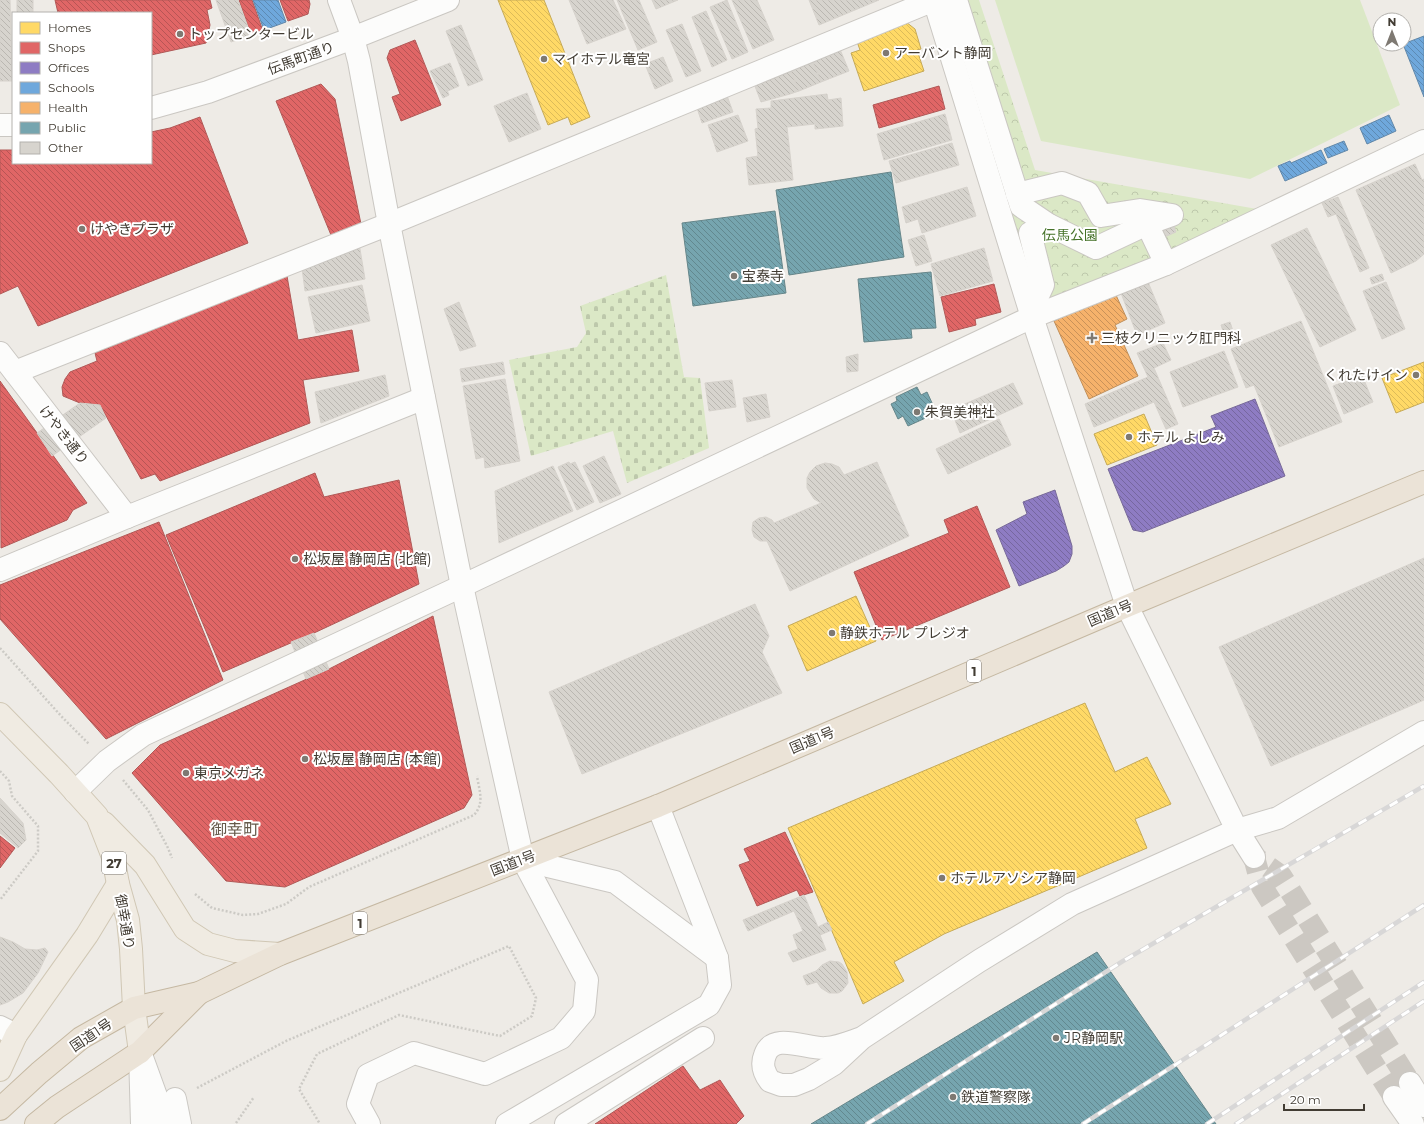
<svg xmlns="http://www.w3.org/2000/svg" width="1424" height="1124" font-family="Montserrat,'Noto Sans JP',sans-serif">
	<style>
		.grass { fill: #dbe8c6 }
		.cemetery { fill: url(#cemetery-stones) }
		.park { fill: url(#park-crowns) }
		.homes { fill: url(#homes-back-hatch); stroke: #c6aa57 }
		.shops { fill: url(#shops-back-hatch); stroke: #b15957 }
		.offices { fill: url(#offices-back-hatch); stroke: #776998 }
		.schools { fill: url(#schools-back-hatch); stroke: #6288a9 }
		.health { fill: url(#health-back-hatch); stroke: #c08f5a }
		.public { fill: url(#public-back-hatch); stroke: #66868a }
		.building { fill: url(#building-back-hatch); stroke: #d6d2cc }
		.lines { fill: none; stroke-linecap: round; stroke-linejoin: round }
		.minor-tunnel { stroke: #ccc8c2; stroke-width: 22; stroke-dasharray: 22 11; stroke-linecap: butt }
		.minor-casing { stroke: #cac7c2; stroke-width: 24 }
		.major-casing { stroke: #d0c7b4; stroke-width: 24 }
		.highway-casing { stroke: #c5b8a2; stroke-width: 24 }
		.path { stroke: #cccac5; stroke-width: 2.5; stroke-dasharray: 2 2; stroke-linecap: butt }
		.minor { stroke: #fcfcfb; stroke-width: 22 }
		.major { stroke: #f0ebe2; stroke-width: 22 }
		.highway { stroke: #ebe3d7; stroke-width: 22 }
		.rail-casing { stroke: #d8d7d7; stroke-width: 4.5 }
		.rail { stroke: #fff; stroke-width: 3; stroke-dasharray: 9; stroke-linecap: butt }
		.poi-dot { fill: #7e7972; stroke: #fff; stroke-width: 1.5 }
		.labels { text-anchor: middle; dominant-baseline: central; stroke-width: 4; stroke-linejoin: round; paint-order: stroke }
		.shield { fill: #fff; stroke: #7b7670; stroke-width: 1 }
		.shield-label { font-size: 13px; font-weight: bold; fill: #423c33 }
		.poi-label { font-size: 14px; fill: #423c33; stroke: #fff; text-anchor: start }
		.street-label { font-size: 14px; fill: #423c33; stroke: #fff }
		.park-label { font-size: 14px; fill: #457228; stroke: #fff }
		.quarter-label { font-size: 16px; fill: #655a4b; stroke: #fff }
	</style>
	<defs>
		<pattern id="cemetery-stones" width="16" height="16" patternUnits="userSpaceOnUse"><rect width="16" height="16" fill="#dbe8c6"/><path d="M2 7V4a2 2 0 0 1 4 0v3zM10 15v-3a2 2 0 0 1 4 0v3z" fill="#bdc8ab"/></pattern>
		<pattern id="park-crowns" width="20" height="18" patternUnits="userSpaceOnUse"><rect width="20" height="18" fill="#dbe8c6"/><path d="M2 6a3 3 0 1 1 6 0M12 15a3 3 0 1 1 6 0" fill="none" stroke="#bdc8ab"/></pattern>
		<pattern id="homes-back-hatch" width="6" height="6" patternUnits="userSpaceOnUse"><rect width="6" height="6" fill="#ffd966"/><path d="M-1 5l2 2M0 0l6 6M5-1l2 2" fill="none" stroke="#dcbb59"/></pattern>
		<pattern id="shops-back-hatch" width="6" height="6" patternUnits="userSpaceOnUse"><rect width="6" height="6" fill="#e06666"/><path d="M-1 5l2 2M0 0l6 6M5-1l2 2" fill="none" stroke="#b75555"/></pattern>
		<pattern id="offices-back-hatch" width="6" height="6" patternUnits="userSpaceOnUse"><rect width="6" height="6" fill="#8e7cc3"/><path d="M-1 5l2 2M0 0l6 6M5-1l2 2" fill="none" stroke="#76679f"/></pattern>
		<pattern id="schools-back-hatch" width="6" height="6" patternUnits="userSpaceOnUse"><rect width="6" height="6" fill="#6fa8dc"/><path d="M-1 5l2 2M0 0l6 6M5-1l2 2" fill="none" stroke="#5d8ab3"/></pattern>
		<pattern id="health-back-hatch" width="6" height="6" patternUnits="userSpaceOnUse"><rect width="6" height="6" fill="#f6b26b"/><path d="M-1 5l2 2M0 0l6 6M5-1l2 2" fill="none" stroke="#c99259"/></pattern>
		<pattern id="public-back-hatch" width="6" height="6" patternUnits="userSpaceOnUse"><rect width="6" height="6" fill="#76a5af"/><path d="M-1 5l2 2M0 0l6 6M5-1l2 2" fill="none" stroke="#62888f"/></pattern>
		<pattern id="building-back-hatch" width="6" height="6" patternUnits="userSpaceOnUse"><rect width="6" height="6" fill="#d7d4ce"/><path d="M-1 5l2 2M0 0l6 6M5-1l2 2" fill="none" stroke="#bab7b1"/></pattern>
	</defs>
	<rect width="100%" height="100%" fill="#eeebe6"/>
	<polygon class="grass" points="995,0 1360,0 1400,105 1250,179 1041,141"/>
	<polygon class="cemetery" points="666,275 684,377 700,378 709,448 627,483 613,431 531,456 509,360 577,347 586,333 580,306"/>
	<polygon class="park" points="944,0 979,0 1035,170 1257,209 1032,317"/>
	<g class="homes">
		<polygon points="498,0 544,0 590,117 571,125 568,117 548,125"/>
		<polygon points="906,22 915,29 921,49 917,50 924,71 864,91 851,53 860,50 856,39"/>
		<polygon points="1424,362 1424,402 1396,413 1382,378"/>
		<polygon points="1144,414 1157,445 1107,465 1094,434"/>
		<polygon points="856,596 876,641 807,671 788,626"/>
		<polygon points="1085,703 1115,772 1147,757 1171,804 1135,819 1147,848 944,934 894,962 904,981 863,1004 788,828"/>
	</g>
	<g class="shops">
		<polygon points="55,0 210,0 212,8 207,10 210,25 206,43 151,55 151,13 58,13"/>
		<polygon points="239,0 252,0 263,31 251,35"/>
		<polygon points="280,0 309,0 310,4 308,14 288,21"/>
		<polygon points="415,40 441,105 401,121 392,97 400,94 387,58 390,50"/>
		<polygon points="321,84 335,99 361,224 331,235 276,101"/>
		<polygon points="939,86 945,109 879,128 873,105"/>
		<polygon points="200,117 248,243 38,326 18,286 0,294 0,150 13,150 13,163 151,163 151,132 170,128"/>
		<polygon points="287,276 298,340 352,330 359,371 303,380 310,423 160,481 155,474 141,479 100,405 80,403 63,396 62,387 65,379 70,372 97,361 95,353"/>
		<polygon points="994,284 1001,312 975,319 976,325 949,332 941,297"/>
		<polygon points="0,381 87,503 73,510 67,520 1,548"/>
		<polygon points="315,473 324,497 399,480 419,584 314,633 223,672 166,535"/>
		<polygon points="977,506 1010,587 882,640 854,572 949,533 944,520"/>
		<polygon points="159,522 223,680 106,739 0,619 0,585"/>
		<polygon points="433,616 472,795 464,808 285,887 226,881 132,773 160,745 329,669"/>
		<polygon points="785,832 813,892 800,896 797,890 757,906 739,865 750,861 744,849"/>
		<polygon points="0,836 15,848 0,868"/>
		<polygon points="683,1066 700,1090 720,1080 744,1116 736,1124 595,1124"/>
	</g>
	<g class="offices">
		<polygon points="1255,399 1285,476 1143,532 1133,530 1108,469 1216,427 1211,416"/>
		<polygon points="1055,490 1072,546 1072,554 1069,562 1064,566 1056,571 1019,586 996,530 1027,514 1023,502"/>
	</g>
	<g class="schools">
		<polygon points="253,0 278,0 286,22 264,30"/>
		<polygon points="1424,36 1424,97 1403,44"/>
		<polygon points="1389,115 1396,131 1367,144 1360,128"/>
		<polygon points="1344,141 1348,150 1328,158 1324,149"/>
		<polygon points="1321,150 1327,163 1285,181 1278,166 1290,161 1291,163"/>
	</g>
	<polygon class="health" points="1115,293 1127,319 1115,325 1138,376 1089,399 1054,321"/>
	<g class="public">
		<polygon points="891,172 904,257 789,275 776,190"/>
		<polygon points="775,211 786,293 693,306 682,223"/>
		<polygon points="931,272 936,328 911,329 912,338 864,342 858,279"/>
		<polygon points="917,387 921,395 927,392 933,405 926,408 930,416 908,426 903,416 898,419 891,404 897,401 896,397"/>
		<polygon points="1097,952 1216,1124 811,1124"/>
	</g>
	<g class="building">
		<polygon points="0,0 10,0 12,81 0,81"/>
		<rect x="17" y="0" width="16" height="13"/>
		<polygon points="216,0 238,0 251,35 231,42"/>
		<polygon points="569,0 613,0 626,29 587,44"/>
		<polygon points="617,0 639,0 657,42 638,50"/>
		<polygon points="652,0 678,0 656,9"/>
		<polygon points="727,0 748,52 732,59 710,7"/>
		<polygon points="732,0 757,0 774,40 753,49"/>
		<polygon points="809,0 879,0 819,25"/>
		<polygon points="706,11 727,60 712,67 692,17"/>
		<polygon points="682,24 701,71 686,77 666,30"/>
		<polygon points="461,25 483,80 468,86 446,31"/>
		<polygon points="839,47 849,71 821,82 811,58"/>
		<polygon points="663,57 673,81 655,89 645,64"/>
		<polygon points="811,58 821,82 799,91 789,67"/>
		<polygon points="450,63 459,86 441,94 430,71"/>
		<polygon points="789,67 799,91 790,94 761,102 753,81"/>
		<polygon points="447,90 449,95 443,98 441,94"/>
		<polygon points="527,93 541,129 509,142 494,106"/>
		<polygon points="726,93 733,112 702,123 696,105"/>
		<polygon points="827,94 828,100 841,98 843,126 815,129 815,124 787,127 793,180 749,185 746,158 758,156 755,129 758,128 756,109 771,108 771,101"/>
		<polygon points="945,114 952,140 884,160 877,134"/>
		<polygon points="738,115 748,141 717,152 708,125"/>
		<polygon points="952,143 959,165 896,183 889,161"/>
		<polygon points="1415,164 1422,180 1424,179 1424,254 1416,261 1391,273 1356,190"/>
		<polygon points="967,187 976,216 922,233 918,219 906,223 902,207"/>
		<polygon points="1338,197 1369,268 1360,272 1336,214 1328,217 1322,203"/>
		<polygon points="1172,221 1176,232 1160,239 1155,229"/>
		<polygon points="1307,228 1356,330 1320,347 1271,245"/>
		<polygon points="924,235 932,261 916,266 908,240"/>
		<polygon points="359,243 365,279 305,291 302,268"/>
		<polygon points="984,248 993,281 940,296 931,264"/>
		<polygon points="1382,274 1384,280 1372,284 1370,278"/>
		<polygon points="1148,282 1165,323 1137,335 1121,293"/>
		<polygon points="1386,282 1405,329 1382,339 1363,291"/>
		<polygon points="362,285 370,321 316,333 308,297"/>
		<polygon points="459,302 476,346 460,351 444,309"/>
		<polygon points="1301,321 1342,422 1279,447 1254,385 1246,388 1231,349"/>
		<polygon points="1230,322 1235,337 1226,340 1221,325"/>
		<polygon points="1163,343 1171,360 1154,368 1178,424 1166,429 1154,402 1094,427 1085,404 1148,377 1137,353"/>
		<polygon points="1224,351 1238,387 1183,407 1170,372"/>
		<polygon points="858,354 858,371 847,372 846,357"/>
		<polygon points="503,362 505,374 462,382 460,369"/>
		<polygon points="385,375 389,396 321,423 315,392"/>
		<polygon points="1362,375 1373,402 1344,414 1333,386"/>
		<polygon points="505,379 520,461 485,468 484,457 476,459 463,386"/>
		<polygon points="732,380 736,407 709,411 705,383"/>
		<polygon points="1013,383 1023,404 960,433 951,410"/>
		<polygon points="766,394 770,417 747,422 743,398"/>
		<polygon points="80,403 100,405 106,418 52,456 37,433"/>
		<polygon points="999,419 1011,445 948,474 936,449"/>
		<polygon points="604,456 621,494 600,503 583,466"/>
		<polygon points="569,462 570,464 575,462 594,502 577,510 558,467"/>
		<polygon points="877,462 909,536 790,591 767,541 760,541 754,537 752,530 753,522 759,518 766,517 772,520 774,523 821,503 814,499 807,488 807,478 810,472 816,466 825,463 832,464 839,467 844,475"/>
		<polygon points="553,466 573,511 499,543 495,491"/>
		<polygon points="1424,558 1424,700 1271,766 1219,647"/>
		<polygon points="755,604 769,636 762,652 782,693 582,774 549,692"/>
		<polygon points="314,633 329,669 306,679 291,642"/>
		<polygon points="0,798 23,823 26,840 18,848 0,833"/>
		<polygon points="804,895 818,927 828,922 832,930 820,935 826,950 793,962 788,953 798,949 793,935 803,931 794,911 748,931 743,920"/>
		<polygon points="0,937 13,942 25,949 37,950 45,948 48,952 38,973 23,993 8,1002 0,1005"/>
		<polygon points="830,961 839,962 842,964 847,972 848,983 842,991 838,993 829,993 821,988 817,982 807,985 803,976 816,971 822,965"/>
	</g>
	<g class="lines">
		<polyline class="minor-tunnel" points="1394,1097 1262,887 1254,857 1281,876 1410,1083"/>
		<defs>
			<g id="minor">
				<polyline points="339,0 353,38 359,61 389,224 462,586 523,860 587,980 584,1011 561,1038 485,1074 414,1053 368,1075 358,1104 369,1124"/>
				<polyline points="934,0 1032,317 1127,606 1237,830 1254,857"/>
				<polyline points="956,0 1021,206 1049,225 1096,248 1147,224 1166,264"/>
				<polyline points="151,108 208,92 353,38 448,0"/>
				<polyline points="0,125 13,125"/>
				<polyline points="1017,194 1062,183 1088,193 1101,216 1140,210 1172,215 1147,224"/>
				<polyline points="1031,311 1043,285 1030,233 1049,225"/>
				<polyline points="0,353 127,517"/>
				<polyline points="15,372 389,224 934,0"/>
				<polyline points="0,570 127,517 424,398"/>
				<polyline points="75,792 107,761 143,735 462,586 1032,317 1166,264 1424,141"/>
				<polyline points="523,860 615,882 717,958"/>
				<polyline points="0,1027 16,1035"/>
				<path d="M 862,1038 C 850,1042 839,1047 826,1048 C 808,1050 773,1031 765,1055 C 761,1065 764,1073 770,1081 L 781,1085 L 794,1085 L 809,1079 L 834,1064 L 862,1038 L 979,961 L 1072,904 L 1237,830 L 1278,818 L 1424,732"/>
				<polyline points="1410,1083 1424,1106"/>
				<polyline points="1394,1097 1413,1124"/>
				<polyline points="175,1099 180,1124"/>
				<polyline points="142,1124 140,1052 160,1107 164,1124"/>
				<polyline points="507,1124 709,1005 720,985 717,958 658,806"/>
				<polyline points="566,1124 703,1038"/>
			</g>
			<g id="major">
				<polyline points="0,714 59,774 97,816 113,857 118,884 128,920 131,949 134,1008 140,1052"/>
				<polyline points="104,823 145,865 185,929 208,944 235,951 280,954"/>
				<polyline points="0,1070 16,1035 87,935 118,884"/>
			</g>
			<g id="highway">
				<polyline points="0,1109 39,1073 81,1038 134,1008 199,993 280,954 658,806 1127,606 1424,482"/>
				<polyline points="36,1124 57,1107 140,1052 199,993"/>
			</g>
		</defs>
		<use href="#minor" class="minor-casing"/>
		<use href="#major" class="major-casing"/>
		<use href="#highway" class="highway-casing"/>
		<g class="path">
			<polyline points="0,648 62,717 89,744"/>
			<polyline points="0,771 9,781 12,796 38,826 38,851 0,900"/>
			<polyline points="123,780 148,810 168,848 172,858"/>
			<path d="M 195,894 L 212,908 L 243,915 L 258,914 L 286,904 L 309,887 L 474,815 C 485,803 479,790 477,776"/>
			<polyline points="197,1088 286,1041 509,946 536,998 532,1016 500,1036 399,1015 317,1054 299,1089 320,1124"/>
			<polyline points="236,1123 254,1097"/>
		</g>
		<use href="#minor" class="minor"/>
		<use href="#major" class="major"/>
		<use href="#highway" class="highway"/>
		<defs>
			<g id="rail">
				<polyline points="867,1124 1123,961 1424,786"/>
				<polyline points="1083,1124 1424,905"/>
				<polyline points="1207,1124 1424,982"/>
				<polyline points="1236,1124 1424,1001"/>
			</g>
		</defs>
		<use href="#rail" class="rail-casing"/>
		<use href="#rail" class="rail"/>
	</g>
	<g class="poi-dot">
		<circle cx="180" cy="34" r="4"/>
		<circle cx="886" cy="53" r="4"/>
		<circle cx="544" cy="59" r="4"/>
		<circle cx="82" cy="229" r="4"/>
		<circle cx="734" cy="276" r="4"/>
		<path d="M1090 332h4v4h4v4h-4v4h-4v-4h-4v-4h4z"/>
		<circle cx="1416" cy="375" r="4"/>
		<circle cx="917" cy="412" r="4"/>
		<circle cx="1129" cy="437" r="4"/>
		<circle cx="295" cy="559" r="4"/>
		<circle cx="832" cy="633" r="4"/>
		<circle cx="305" cy="759" r="4"/>
		<circle cx="186" cy="773" r="4"/>
		<circle cx="942" cy="878" r="4"/>
		<circle cx="1056" cy="1038" r="4"/>
		<circle cx="953" cy="1097" r="4"/>
	</g>
	<g class="labels">
		<g class="shield">
			<rect x="967" y="660" width="14" height="22" rx="3"/>
			<rect x="102" y="852" width="24" height="22" rx="3"/>
			<rect x="353" y="912" width="14" height="22" rx="3"/>
		</g>
		<g class="shield-label">
			<text x="974" y="671">1</text>
			<text x="114" y="863">27</text>
			<text x="360" y="923">1</text>
		</g>
		<g class="poi-label">
			<text x="188" y="34">トップセンタービル</text>
			<text x="894" y="53">アーバント静岡</text>
			<text x="552" y="59">マイホテル竜宮</text>
			<text x="90" y="229">けやきプラザ</text>
			<text x="742" y="276">宝泰寺</text>
			<text x="1101" y="338">三枝クリニック肛門科</text>
			<text x="1408" y="375" text-anchor="end">くれたけイン</text>
			<text x="925" y="412">朱賀美神社</text>
			<text x="1137" y="437">ホテル よしみ</text>
			<text x="303" y="559">松坂屋 静岡店 (北館)</text>
			<text x="840" y="633">静鉄ホテル プレジオ</text>
			<text x="313" y="759">松坂屋 静岡店 (本館)</text>
			<text x="194" y="773">東京メガネ</text>
			<text x="950" y="878">ホテルアソシア静岡</text>
			<text x="1064" y="1038">JR静岡駅</text>
			<text x="961" y="1097">鉄道警察隊</text>
		</g>
		<g class="street-label">
			<text transform="translate(301 58) rotate(-20)">伝馬町通り</text>
			<text transform="translate(64 435) rotate(52)">けやき通り</text>
			<text transform="translate(1110 613) rotate(-23)">国道1号</text>
			<text transform="translate(812 740) rotate(-23)">国道1号</text>
			<text transform="translate(513 863) rotate(-21)">国道1号</text>
			<text transform="translate(125 922) rotate(80)">御幸通り</text>
			<text transform="translate(91 1035) rotate(-34)">国道1号</text>
		</g>
		<g class="park-label">
			<text x="1070" y="235">伝馬公園</text>
		</g>
		<g class="quarter-label">
			<text x="235" y="829">御幸町</text>
		</g>
	</g>
	<rect x="12" y="12" width="140" height="152" fill="#ffffff" stroke="#b3b1ad"/>
	<rect x="20" y="22" width="20" height="12" fill="#ffd966" stroke="#b3b1ad"/>
	<text x="48" y="32" font-size="12" fill="#423c33">Homes</text>
	<rect x="20" y="42" width="20" height="12" fill="#e06666" stroke="#b3b1ad"/>
	<text x="48" y="52" font-size="12" fill="#423c33">Shops</text>
	<rect x="20" y="62" width="20" height="12" fill="#8e7cc3" stroke="#b3b1ad"/>
	<text x="48" y="72" font-size="12" fill="#423c33">Offices</text>
	<rect x="20" y="82" width="20" height="12" fill="#6fa8dc" stroke="#b3b1ad"/>
	<text x="48" y="92" font-size="12" fill="#423c33">Schools</text>
	<rect x="20" y="102" width="20" height="12" fill="#f6b26b" stroke="#b3b1ad"/>
	<text x="48" y="112" font-size="12" fill="#423c33">Health</text>
	<rect x="20" y="122" width="20" height="12" fill="#76a5af" stroke="#b3b1ad"/>
	<text x="48" y="132" font-size="12" fill="#423c33">Public</text>
	<rect x="20" y="142" width="20" height="12" fill="#d7d4ce" stroke="#b3b1ad"/>
	<text x="48" y="152" font-size="12" fill="#423c33">Other</text>
	<g transform="translate(1392 32)"><circle r="19" fill="#ffffff" stroke="#b3b1ad"/>
	<path d="M0-3L7 15L0 10L-7 15Z" fill="#7e7972"/>
	<text y="-6" font-size="11" font-weight="bold" text-anchor="middle" fill="#423c33">N</text>
	</g>
	<path d="M1284 1104v6h80v-6" fill="none" stroke="#423c33" stroke-width="2"/>
	<text x="1290" y="1104" font-size="12" fill="#423c33" stroke="#ffffff" stroke-width="3" paint-order="stroke">20 m</text>
</svg>
